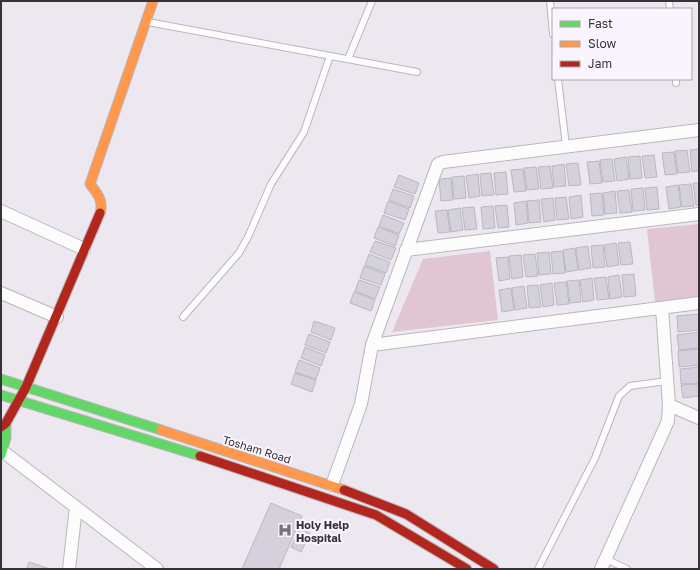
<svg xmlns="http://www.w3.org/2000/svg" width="700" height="570" font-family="'Golos Text',sans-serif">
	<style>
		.green { fill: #e0c5d3 }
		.building { fill: #d4d0dc; stroke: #bab8be }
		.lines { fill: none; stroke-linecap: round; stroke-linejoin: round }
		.lane-casing { stroke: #bab6bc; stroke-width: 8 }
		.street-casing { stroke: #bab6bc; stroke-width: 14 }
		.fast-casing { stroke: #bab6bc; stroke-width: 11 }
		.slow-casing { stroke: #bab6bc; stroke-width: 11 }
		.jam-casing { stroke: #bab6bc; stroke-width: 11 }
		.lane { stroke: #fcfcfd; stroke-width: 6 }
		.street { stroke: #fcfcfd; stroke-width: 12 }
		.fast { stroke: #63d668; stroke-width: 9 }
		.slow { stroke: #ff974d; stroke-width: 9 }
		.jam { stroke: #b3261e; stroke-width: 9 }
		.labels { text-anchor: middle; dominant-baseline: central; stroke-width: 4; stroke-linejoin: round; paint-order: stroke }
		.street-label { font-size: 11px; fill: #363238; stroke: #f9f4fd }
		.poi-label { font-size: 11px; font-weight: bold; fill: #363238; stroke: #f9f4fd; text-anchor: start }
	</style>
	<rect width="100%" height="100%" fill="#ede8f0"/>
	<g class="green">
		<polygon points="699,224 699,297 655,302 647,229"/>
		<polygon points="490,251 498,320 392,332 423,259"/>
	</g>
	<g class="building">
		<polygon points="699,149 699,171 692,172 690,150"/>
		<polygon points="687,150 690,172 678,173 675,151"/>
		<polygon points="674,152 677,174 665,175 662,153"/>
		<polygon points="654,155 657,177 645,178 642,156"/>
		<polygon points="640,156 642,178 630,179 628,157"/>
		<polygon points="626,157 629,179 617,181 614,159"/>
		<polygon points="612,159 615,181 603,182 600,160"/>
		<polygon points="599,161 602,183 590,184 587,162"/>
		<polygon points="578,163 581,185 569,186 566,164"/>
		<polygon points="564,164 566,186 554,187 552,166"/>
		<polygon points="550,166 553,188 541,189 538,167"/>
		<polygon points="536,167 539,189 527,190 524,168"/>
		<polygon points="523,169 526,191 514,192 511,170"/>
		<polygon points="506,172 508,194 496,195 494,173"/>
		<polygon points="491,173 494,195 482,196 480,174"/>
		<polygon points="478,174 480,196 469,198 466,176"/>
		<polygon points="399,175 419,183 415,194 394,187"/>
		<polygon points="464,176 466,198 454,199 452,177"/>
		<polygon points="451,178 453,200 441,201 439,179"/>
		<polygon points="693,183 699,183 699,205 696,205"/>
		<polygon points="691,184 694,206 682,207 679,185"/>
		<polygon points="678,185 681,207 669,209 666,187"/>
		<polygon points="657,187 659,209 647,210 645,188"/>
		<polygon points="643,188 645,210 633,211 631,189"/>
		<polygon points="393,189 414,196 410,208 389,200"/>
		<polygon points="629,190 632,212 620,213 617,191"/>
		<polygon points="615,191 617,213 605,214 603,193"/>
		<polygon points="602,193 604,215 592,216 590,194"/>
		<polygon points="581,195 583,217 571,219 569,197"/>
		<polygon points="566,197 569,219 557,220 555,198"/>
		<polygon points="553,198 555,220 544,222 541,199"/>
		<polygon points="539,200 541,222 529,223 527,201"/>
		<polygon points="388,201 409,209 405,220 384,213"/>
		<polygon points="526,201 528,223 516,225 514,203"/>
		<polygon points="507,205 509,227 498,228 495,206"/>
		<polygon points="493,206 495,228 483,229 481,207"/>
		<polygon points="474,207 477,229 465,230 462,208"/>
		<polygon points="460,208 463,230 451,232 448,210"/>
		<polygon points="447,210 450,232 438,233 435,211"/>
		<polygon points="383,215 404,223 399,234 379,226"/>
		<polygon points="378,227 399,235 395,246 374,238"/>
		<polygon points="375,241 396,248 391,260 370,252"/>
		<polygon points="630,242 633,264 621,265 618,243"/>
		<polygon points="616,243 619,265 607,267 604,245"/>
		<polygon points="603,245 605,267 593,268 591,246"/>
		<polygon points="588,246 591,268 579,270 576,248"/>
		<polygon points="575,248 578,270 566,272 563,250"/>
		<polygon points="563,251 565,273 553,274 551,252"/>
		<polygon points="549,252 551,274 539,275 537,253"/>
		<polygon points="369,254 390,262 386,273 365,265"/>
		<polygon points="535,254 538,276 526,277 523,255"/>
		<polygon points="521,255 523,277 512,279 509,256"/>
		<polygon points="508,257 510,279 499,281 496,258"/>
		<polygon points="364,266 385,274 381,285 360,278"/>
		<polygon points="634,274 636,296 624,297 622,275"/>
		<polygon points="619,275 622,297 610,299 608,277"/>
		<polygon points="606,277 609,299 597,300 594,278"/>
		<polygon points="592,278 594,300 583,302 580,280"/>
		<polygon points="359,280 380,287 375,299 355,291"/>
		<polygon points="579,280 581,302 570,303 567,281"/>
		<polygon points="566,282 569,304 557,305 554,283"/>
		<polygon points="552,283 554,305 543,307 540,285"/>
		<polygon points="538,285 541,307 529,308 527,286"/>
		<polygon points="524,286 527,308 515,310 512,288"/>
		<polygon points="511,288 514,310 502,312 499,290"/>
		<polygon points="354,292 375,300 371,311 350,303"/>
		<polygon points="699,314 699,330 678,332 677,316"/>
		<polygon points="314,321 335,328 331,340 311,332"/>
		<polygon points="699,332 699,348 679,350 677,335"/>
		<polygon points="309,334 330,342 326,353 305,345"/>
		<polygon points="305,347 325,355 321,366 301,358"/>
		<polygon points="699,349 699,365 679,367 678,351"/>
		<polygon points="299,360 320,368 316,379 295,372"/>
		<polygon points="699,367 699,383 681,384 680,369"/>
		<polygon points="295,373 316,380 312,392 291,384"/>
		<polygon points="699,384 699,396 683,398 681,385"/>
		<polygon points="271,503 302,516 279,569 242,569"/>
		<polygon points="300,528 310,533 301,552 291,547"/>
		<polygon points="29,562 50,569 27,569"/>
	</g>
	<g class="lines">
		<defs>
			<g id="lane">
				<polyline points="550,1 553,34"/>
				<polyline points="669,1 670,9"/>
				<polyline points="148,22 417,72"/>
				<polyline points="348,59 372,1"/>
				<polyline points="558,79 566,146"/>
				<polyline points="676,79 676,83"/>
				<polyline points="183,317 239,253 248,237 271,184 304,132 330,56"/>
				<polyline points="606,559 627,569"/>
				<polyline points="538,569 595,458 619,396 630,386 667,381"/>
			</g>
			<g id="street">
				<polyline points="1,211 84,249"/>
				<polyline points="406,250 699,214"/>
				<polyline points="1,293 57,317"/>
				<polyline points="372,345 699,303"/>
				<polyline points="669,405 699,418"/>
				<polyline points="1,450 157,569"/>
				<polyline points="332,485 361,404 372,345 438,164 443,162 699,130"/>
				<polyline points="69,569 76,507"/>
				<polyline points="601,569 668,421 669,405 662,308"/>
			</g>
			<g id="fast">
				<polyline points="1,379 161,430"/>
				<polyline points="1,395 200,456"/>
				<polyline points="1,455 6,438 6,423"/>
			</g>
			<g id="slow">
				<path d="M 100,213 C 104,201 97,193 90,184 L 153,1"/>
				<polyline points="161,430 344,490"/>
			</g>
			<g id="jam">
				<polyline points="1,427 6,423 26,387 100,213"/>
				<polyline points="200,456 376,515 467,569"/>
				<polyline points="344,490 406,514 494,569"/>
			</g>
		</defs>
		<use href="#lane" class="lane-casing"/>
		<use href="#street" class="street-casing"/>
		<use href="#fast" class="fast-casing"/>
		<use href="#slow" class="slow-casing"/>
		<use href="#jam" class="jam-casing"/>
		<use href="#lane" class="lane"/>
		<use href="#street" class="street"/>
		<use href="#fast" class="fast"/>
		<use href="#slow" class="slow"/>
		<use href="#jam" class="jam"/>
	</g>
	<defs>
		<symbol id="hospital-bare" viewBox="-9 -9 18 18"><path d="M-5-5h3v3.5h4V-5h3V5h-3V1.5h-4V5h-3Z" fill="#767278" stroke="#f9f4fd" stroke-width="2.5" paint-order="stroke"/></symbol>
	</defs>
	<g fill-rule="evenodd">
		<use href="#hospital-bare" x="275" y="520" width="20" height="20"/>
	</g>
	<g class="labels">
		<g class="street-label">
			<text transform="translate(257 449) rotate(17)">Tosham Road</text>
		</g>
		<g class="poi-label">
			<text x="296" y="524">Holy Help<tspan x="296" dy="13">Hospital</tspan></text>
		</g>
	</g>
	<rect width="700" height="570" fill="none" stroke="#363238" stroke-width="4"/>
	<rect x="552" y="8" width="140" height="72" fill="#f9f4fd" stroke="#aba6ae"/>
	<rect x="560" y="21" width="20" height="6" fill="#63d668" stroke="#aba6ae"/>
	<text x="588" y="28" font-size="12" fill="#363238">Fast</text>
	<rect x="560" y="41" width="20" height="6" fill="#ff974d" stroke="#aba6ae"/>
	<text x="588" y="48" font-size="12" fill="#363238">Slow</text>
	<rect x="560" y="61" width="20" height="6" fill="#b3261e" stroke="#aba6ae"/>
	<text x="588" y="68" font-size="12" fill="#363238">Jam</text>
</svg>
